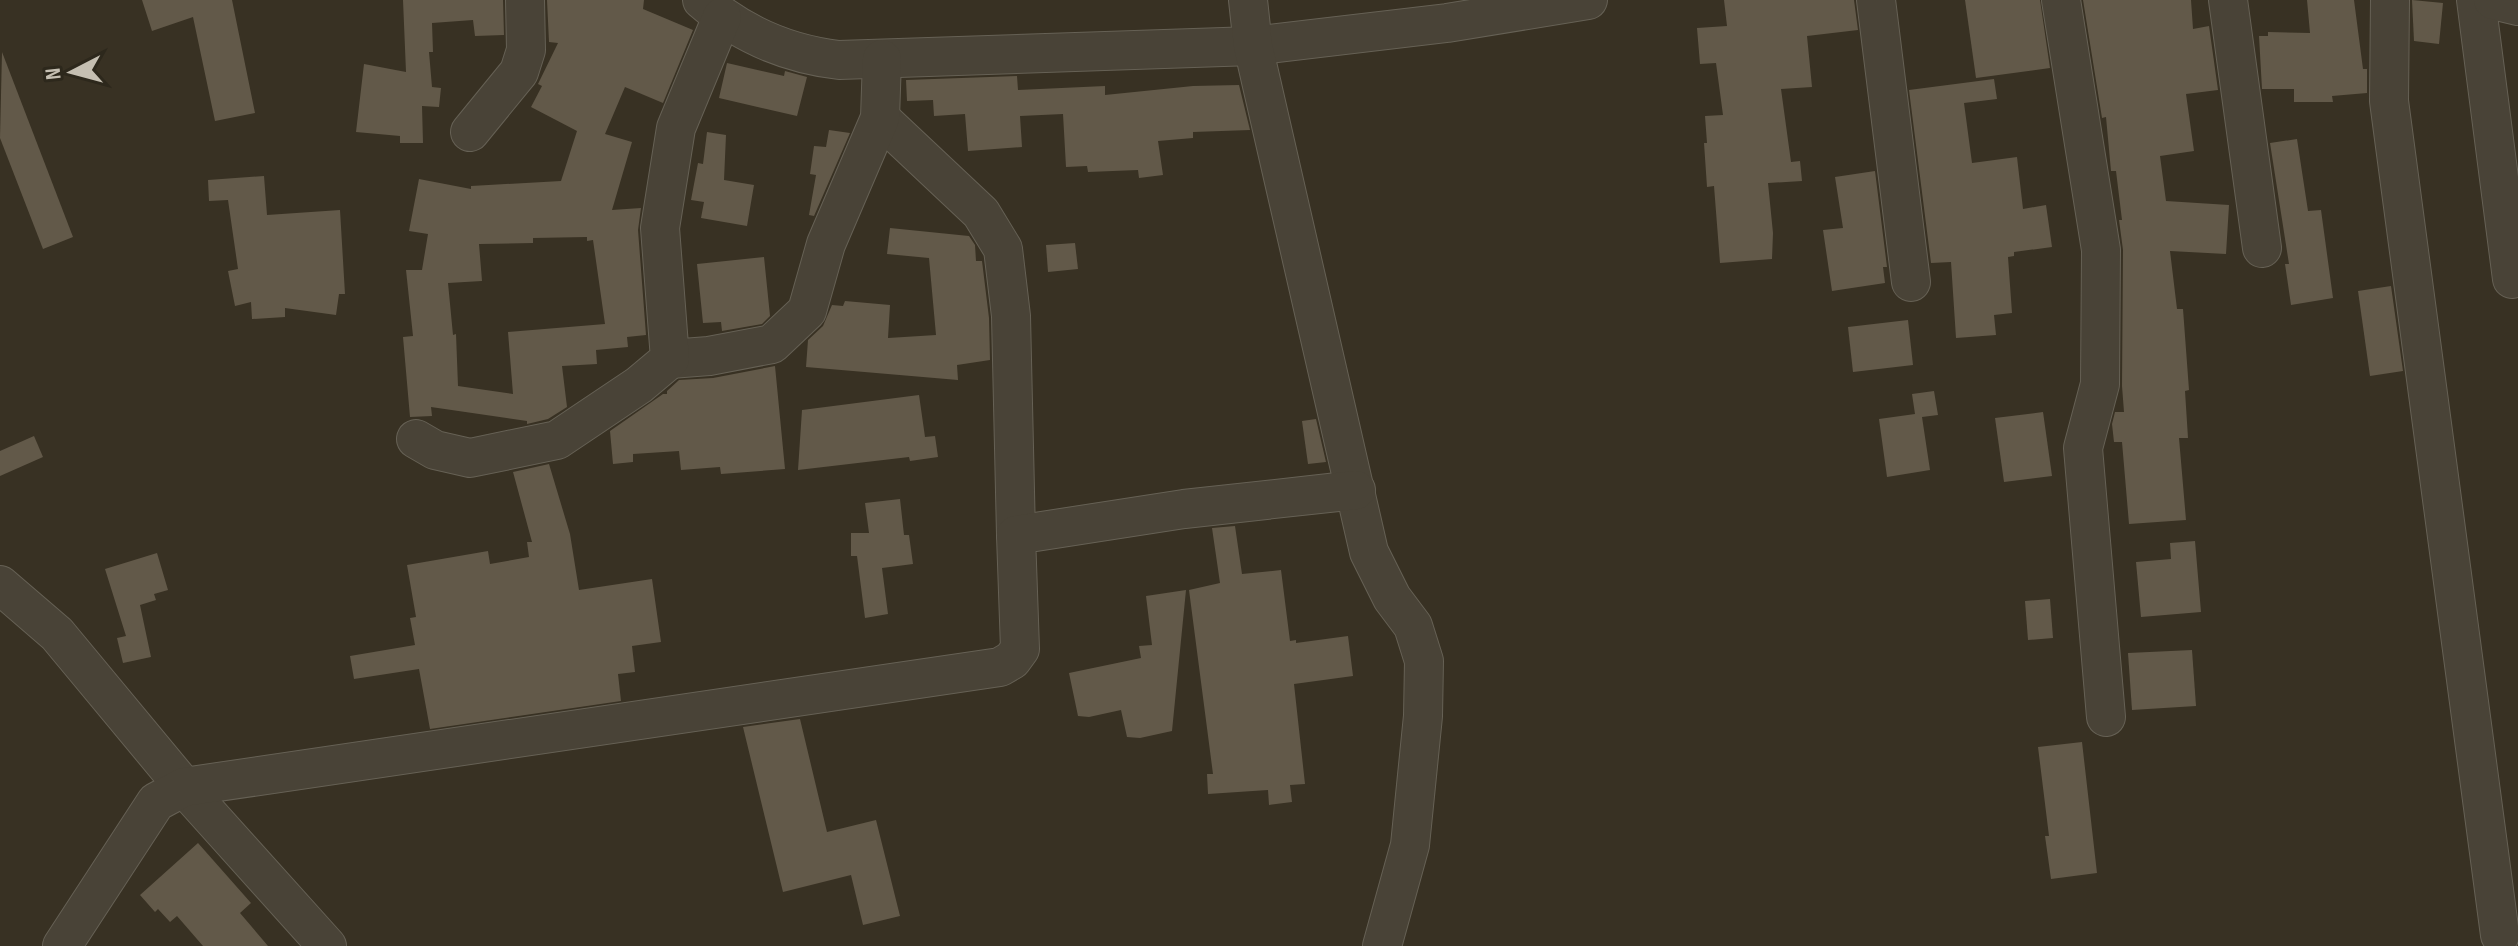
<svg xmlns="http://www.w3.org/2000/svg" width="2518" height="946" font-family="'Sofia Sans Condensed',sans-serif">
	<style>
		.building { fill: #625949; fill-rule: evenodd }
		.lines { fill: none; stroke-linecap: round; stroke-linejoin: round }
		.minor-casing { stroke: #666155; stroke-width: 40 }
		.minor { stroke: #494337; stroke-width: 38 }
	</style>
	<rect width="100%" height="100%" fill="#383123"/>
	<g class="building">
		<polygon points="142,0 232,0 255,113 215,121 193,17 152,31"/>
		<polygon points="403,0 503,0 504,35 475,36 473,20 432,23 433,52 429,52 432,87 441,88 439,107 422,106 423,143 400,143 400,136 356,132 364,64 406,72"/>
		<path d="M 547,0 L 644,0 L 643,9 L 693,30 L 663,103 L 625,87 L 605,134 L 632,142 L 612,210 L 641,208 L 638,230 L 646,335 L 627,337 L 628,347 L 596,350 L 597,364 L 562,366 L 567,407 L 548,419 L 527,424 L 527,421 L 431,407 L 432,416 L 410,417 L 403,337 L 413,336 L 406,270 L 422,270 L 428,234 L 409,231 L 419,179 L 471,189 L 471,186 L 561,181 L 577,131 L 531,107 L 542,86 L 538,84 L 558,43 L 549,42 ZM 587,237 L 587,241 L 593,240 L 605,324 L 508,332 L 513,394 L 458,386 L 456,334 L 453,335 L 448,283 L 482,281 L 479,244 L 533,243 L 533,238 Z"/>
		<polygon points="1724,0 1854,0 1858,30 1807,36 1812,87 1781,89 1791,162 1800,161 1802,181 1768,183 1773,233 1772,259 1720,263 1714,186 1707,187 1704,143 1707,143 1705,116 1723,115 1716,63 1700,64 1697,28 1727,26"/>
		<polygon points="1965,0 2040,0 2050,68 1976,78"/>
		<polygon points="2083,0 2191,0 2193,29 2209,26 2218,90 2186,94 2194,151 2160,156 2166,201 2229,205 2226,254 2170,251 2177,309 2183,309 2189,390 2185,391 2188,438 2179,438 2186,520 2129,524 2122,442 2114,442 2112,424 2115,412 2124,412 2122,386 2123,250 2119,220 2122,220 2116,171 2111,171 2106,117 2102,118"/>
		<polygon points="2307,0 2354,0 2363,69 2367,69 2367,93 2332,96 2333,102 2294,102 2294,89 2262,89 2259,36 2268,36 2268,32 2310,33"/>
		<polygon points="2412,0 2443,3 2439,44 2414,41"/>
		<polygon points="2,52 73,237 43,249 0,138"/>
		<polygon points="727,63 784,76 785,71 807,77 797,116 719,98"/>
		<polygon points="1017,76 1018,90 1105,86 1105,95 1193,86 1239,85 1250,130 1193,132 1193,138 1158,141 1163,175 1139,178 1138,170 1088,172 1087,166 1066,167 1063,114 1020,116 1022,147 968,151 965,114 934,116 933,100 907,101 906,80"/>
		<polygon points="1994,79 1997,99 1964,103 1972,163 2017,157 2023,209 2046,205 2052,247 2014,252 2014,256 2008,257 2012,313 1994,315 1996,335 1956,338 1951,262 1931,263 1909,90"/>
		<polygon points="829,130 850,133 814,216 809,215 816,175 810,174 814,146 826,147"/>
		<polygon points="707,132 726,135 724,180 754,185 747,226 701,218 704,202 691,200 698,163 703,164"/>
		<polygon points="2297,139 2308,211 2321,210 2333,298 2291,305 2285,264 2289,264 2270,143"/>
		<polygon points="1875,171 1887,267 1883,267 1885,283 1832,291 1823,230 1843,228 1835,177"/>
		<polygon points="264,176 267,215 340,210 345,294 339,294 336,315 285,308 285,317 252,319 251,302 235,306 228,271 238,269 228,200 209,201 208,180"/>
		<polygon points="890,228 969,236 975,245 976,261 982,261 989,318 990,360 957,365 958,380 806,367 808,340 823,326 832,305 843,306 845,301 890,305 888,338 936,335 929,258 887,254"/>
		<polygon points="1075,243 1078,269 1048,272 1046,245"/>
		<polygon points="764,257 770,316 762,324 722,331 721,322 703,323 697,264"/>
		<polygon points="2391,286 2403,371 2370,376 2358,291"/>
		<polygon points="1908,320 1913,365 1853,372 1848,327"/>
		<polygon points="775,366 785,469 721,474 720,467 681,470 679,451 633,454 633,462 613,464 610,431 663,394 667,394 667,391 679,380 713,378"/>
		<polygon points="1934,391 1938,415 1922,417 1930,470 1887,477 1879,419 1915,414 1912,394"/>
		<polygon points="919,395 925,437 935,436 938,457 910,461 909,457 798,470 802,410"/>
		<polygon points="2043,412 2052,476 2004,482 1995,418"/>
		<polygon points="1316,419 1326,462 1308,464 1302,421"/>
		<polygon points="34,436 43,457 0,476 0,451"/>
		<polygon points="549,464 570,534 579,590 652,579 661,642 632,646 635,672 618,674 621,701 430,729 419,669 354,679 350,656 415,645 410,618 416,617 407,565 488,551 490,564 529,557 527,542 532,542 513,472"/>
		<polygon points="900,499 904,535 909,535 913,564 882,568 888,614 865,618 857,556 851,556 851,533 869,533 865,503"/>
		<polygon points="1235,526 1242,574 1281,570 1290,641 1296,640 1296,643 1348,636 1353,676 1294,684 1305,784 1290,785 1292,802 1269,805 1268,790 1208,794 1207,774 1213,774 1189,590 1220,583 1212,528"/>
		<polygon points="2195,541 2201,612 2141,617 2136,562 2171,559 2170,543"/>
		<polygon points="157,553 168,590 154,594 156,600 140,605 151,657 123,663 117,638 126,636 105,569"/>
		<polygon points="1186,590 1172,731 1140,738 1127,737 1121,710 1089,717 1078,716 1069,673 1141,658 1139,646 1152,645 1146,596"/>
		<polygon points="2050,599 2053,638 2028,640 2025,601"/>
		<polygon points="2192,650 2196,706 2132,710 2128,653"/>
		<polygon points="800,719 827,832 876,820 900,916 863,925 851,875 783,892 743,727"/>
		<polygon points="2082,742 2097,873 2051,879 2045,836 2049,836 2038,747"/>
		<polygon points="198,843 251,903 240,913 268,946 203,946 177,916 170,922 158,909 155,912 140,895"/>
	</g>
	<g class="lines">
		<defs>
			<g id="minor">
				<path d="M 702,0 C 741,34 788,54 839,60 L 1253,46 L 1447,23 L 1588,0"/>
				<polyline points="1248,0 1253,46 1369,552 1392,598 1413,626 1424,661 1423,716 1410,845 1382,946"/>
				<polyline points="1876,0 1911,282"/>
				<polyline points="2061,0 2101,250 2100,384 2083,448 2106,717"/>
				<polyline points="2228,0 2262,248"/>
				<polyline points="2390,0 2389,101 2500,935"/>
				<polyline points="2476,0 2512,279"/>
				<polyline points="2493,0 2518,6"/>
				<polyline points="880,118 981,213 1003,249 1011,316 1016,535"/>
				<polyline points="470,132 519,72 526,50 525,0"/>
				<polyline points="670,359 709,356 772,344 807,311 826,244 880,118 882,59"/>
				<polyline points="416,439 435,450 470,458 557,440 639,385 670,359 660,228 676,128 722,17"/>
				<polyline points="0,585 57,634 184,787 327,946"/>
				<polyline points="62,946 156,802 184,787 1000,667 1012,660 1020,649 1016,535 1184,509 1356,490"/>
			</g>
		</defs>
		<use href="#minor" class="minor-casing"/>
		<use href="#minor" class="minor"/>
	</g>
	<g transform="translate(72 72) rotate(264)" stroke="#2d281c" stroke-width="6" paint-order="stroke">
	<path d="M0-6L14 30L0 20L-14 30Z" fill="#c5bfb2"/>
	<text y="-12" font-size="22" font-weight="bold" text-anchor="middle" fill="#c5bfb2">N</text>
	</g>
</svg>
